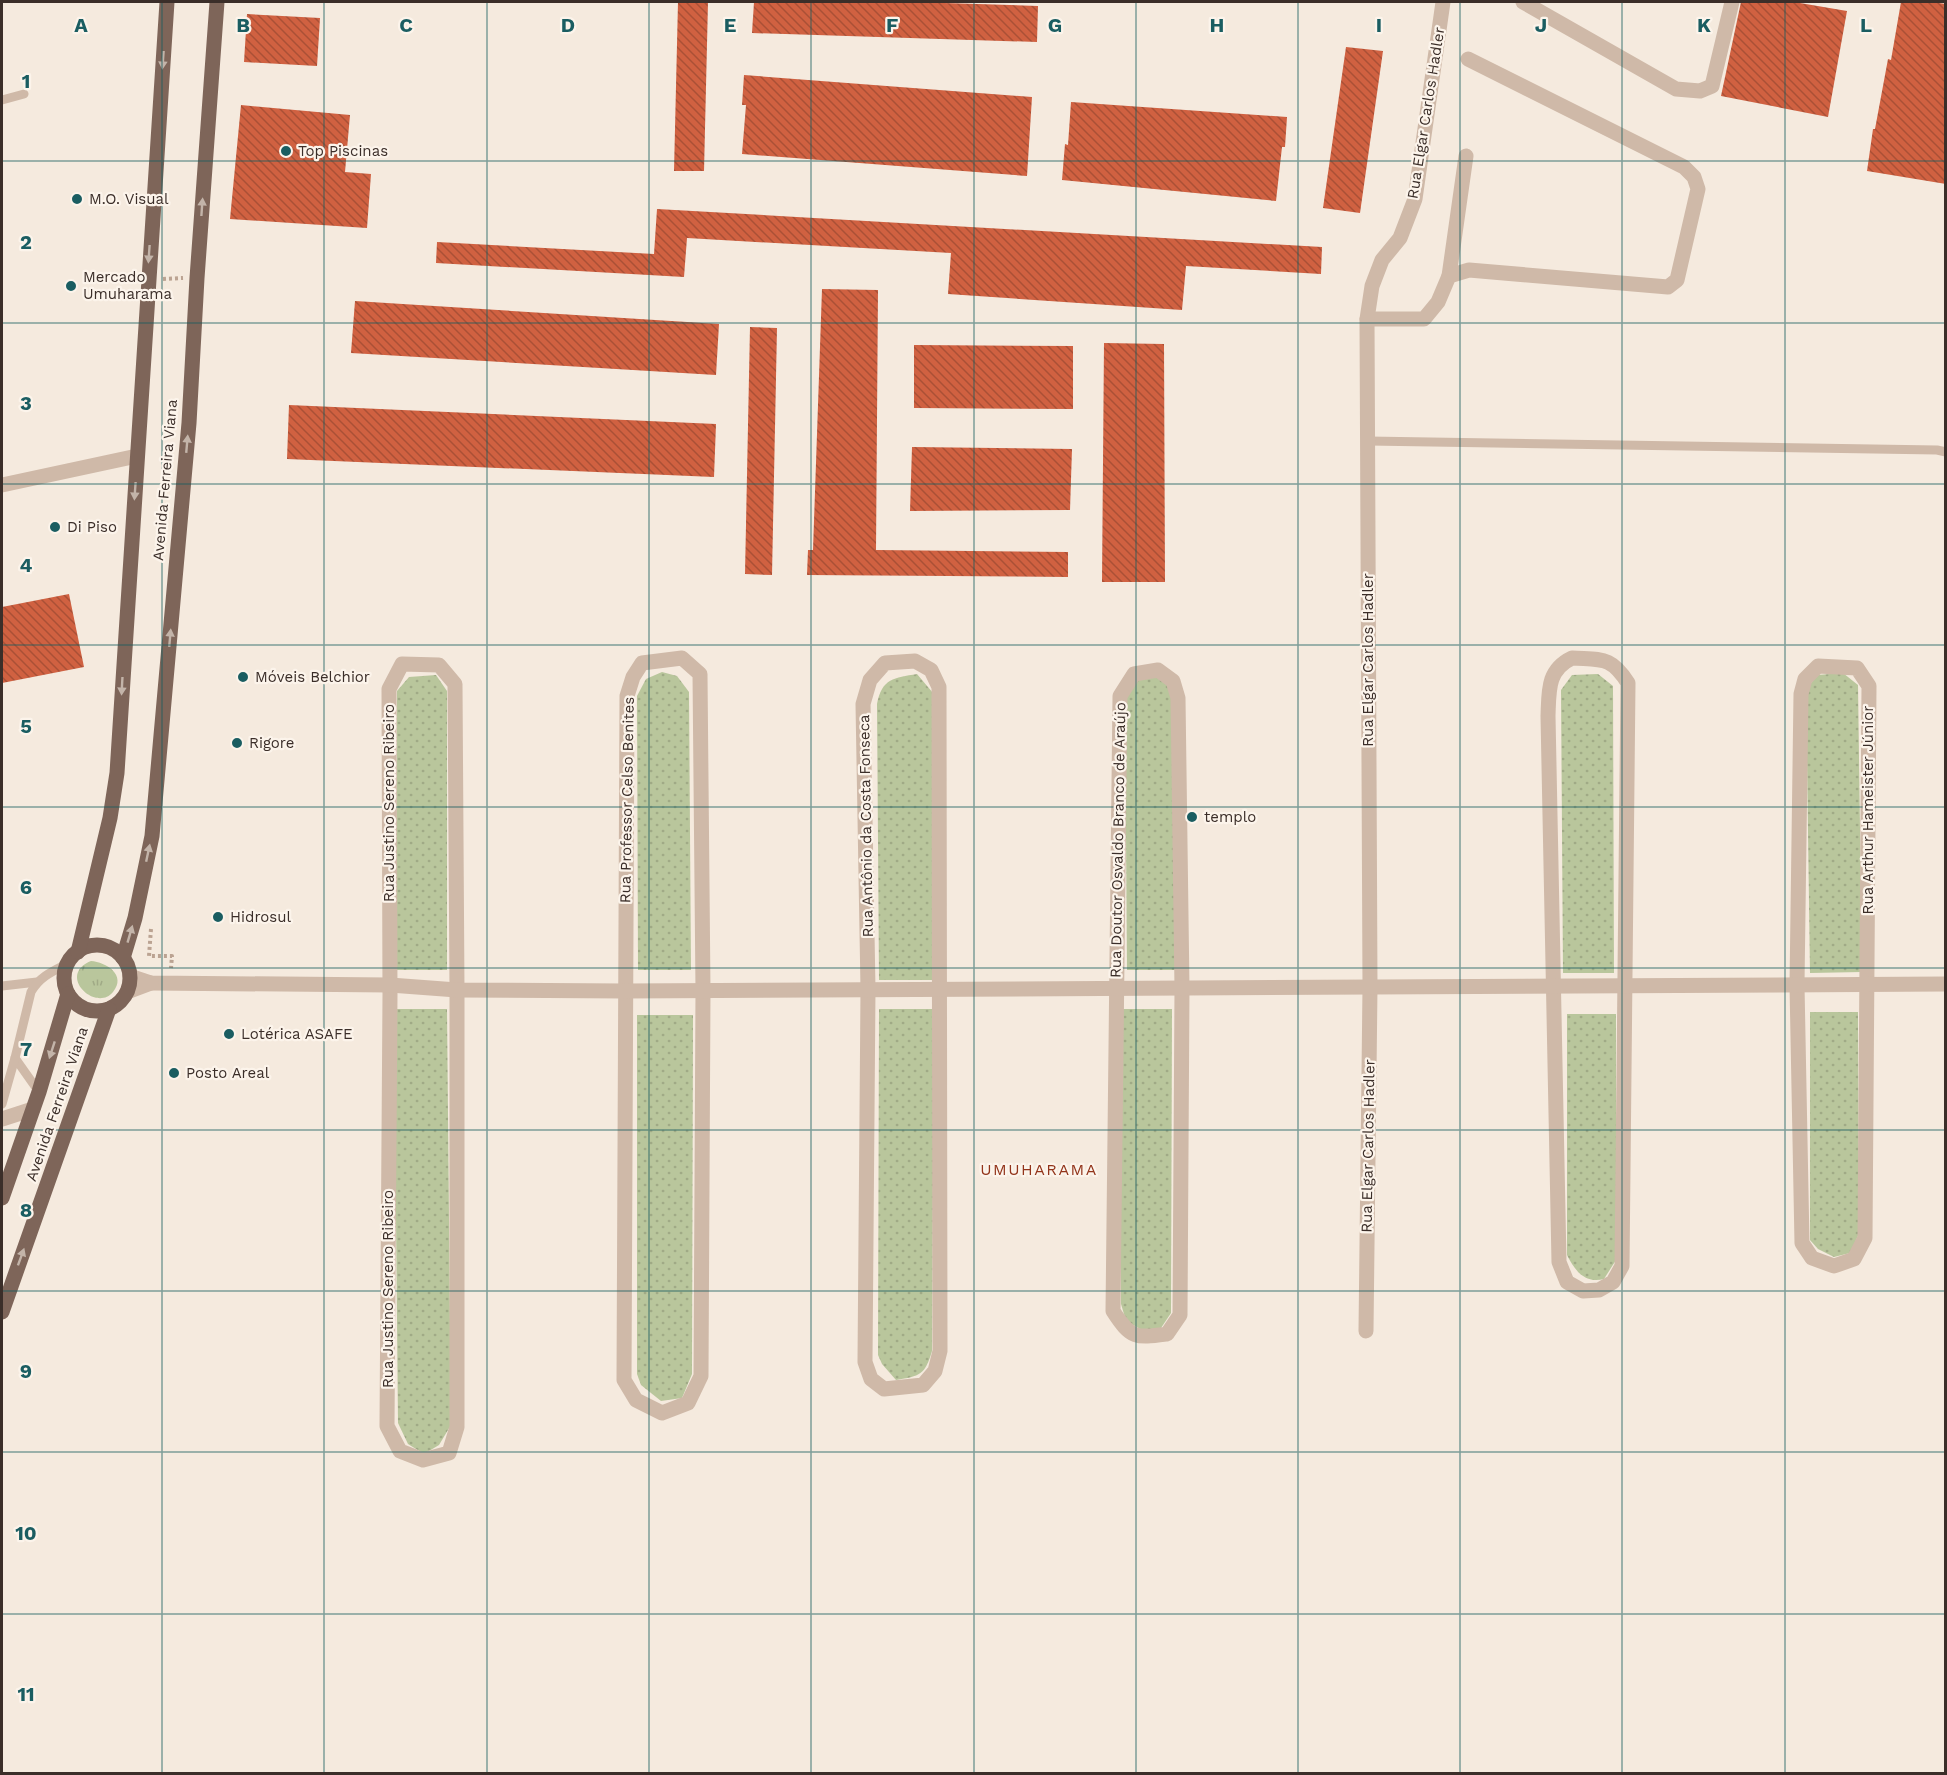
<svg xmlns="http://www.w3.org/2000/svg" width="1947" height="1775" font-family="'Work Sans',sans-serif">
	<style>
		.grass { fill: url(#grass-tufts) }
		.park { fill: url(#park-dots) }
		.building { fill: url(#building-back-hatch) }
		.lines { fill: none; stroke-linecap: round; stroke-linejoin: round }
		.path { stroke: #bba392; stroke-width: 4; stroke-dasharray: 3 3; stroke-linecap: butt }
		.service { stroke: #cfb9a8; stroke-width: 9 }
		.minor { stroke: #cfb9a8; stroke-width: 15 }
		.tertiary { stroke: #cfb9a8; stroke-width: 15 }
		.primary { stroke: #7e6559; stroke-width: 15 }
		.oneway { fill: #c3b4a9 }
		.grid { fill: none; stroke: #1a5d61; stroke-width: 1.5; stroke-opacity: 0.55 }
		.poi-dot { fill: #1a5d61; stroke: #fcf4eb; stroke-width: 2 }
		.labels { text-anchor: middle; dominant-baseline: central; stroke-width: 4.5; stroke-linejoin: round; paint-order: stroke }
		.street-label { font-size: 15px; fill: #3b2e29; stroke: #fcf4eb }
		.poi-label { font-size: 15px; fill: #3b2e29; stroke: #fcf4eb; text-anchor: start }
		.neighbourhood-label { font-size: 16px; letter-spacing: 1.5px; fill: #92341a; stroke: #fcf4eb }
		.grid-label { font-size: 20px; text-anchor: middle; font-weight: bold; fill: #1a5d61; stroke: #fcf4eb; stroke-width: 4.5; stroke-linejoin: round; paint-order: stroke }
	</style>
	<defs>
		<pattern id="grass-tufts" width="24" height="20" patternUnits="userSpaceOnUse" patternTransform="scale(1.5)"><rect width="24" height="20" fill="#b9c69c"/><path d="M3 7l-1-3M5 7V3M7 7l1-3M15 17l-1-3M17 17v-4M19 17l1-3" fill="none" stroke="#a0aa86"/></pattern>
		<pattern id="park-dots" width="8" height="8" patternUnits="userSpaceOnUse" patternTransform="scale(1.5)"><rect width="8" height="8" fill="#b9c69c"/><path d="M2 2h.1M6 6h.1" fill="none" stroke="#a0aa86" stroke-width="1.8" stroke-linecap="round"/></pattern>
		<pattern id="building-back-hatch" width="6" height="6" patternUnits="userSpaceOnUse" patternTransform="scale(1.5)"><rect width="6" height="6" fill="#d06141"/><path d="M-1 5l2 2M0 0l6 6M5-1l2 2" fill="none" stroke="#aa5036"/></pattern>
	</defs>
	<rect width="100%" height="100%" fill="#f5eade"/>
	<path class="grass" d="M 91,961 C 106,962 127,975 113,992 C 96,1013 56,975 91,961 Z"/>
	<g class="park">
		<polygon points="662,672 677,676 689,692 691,970 638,970 637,696 646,679"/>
		<polygon points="1843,673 1858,685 1862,972 1810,973 1806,690 1817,675"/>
		<path d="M 917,674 L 933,693 L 935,980 L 879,980 L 877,704 C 882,678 894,678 917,674 Z"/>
		<polygon points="1598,674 1613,686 1614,973 1563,973 1561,690 1572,675"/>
		<polygon points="436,675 447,691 447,970 397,970 397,691 409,677"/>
		<polygon points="1156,675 1167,684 1173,702 1175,970 1127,970 1125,699 1138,680"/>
		<polygon points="394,1009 447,1009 451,1425 439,1445 424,1454 408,1444 398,1423"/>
		<path d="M 879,1009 L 934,1009 L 932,1351 C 925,1375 920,1376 896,1380 L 882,1364 L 878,1355 Z"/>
		<polygon points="1121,1009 1172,1009 1171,1313 1161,1328 1142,1330 1126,1321 1121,1304"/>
		<polygon points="1810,1012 1858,1012 1859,1234 1850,1253 1834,1257 1818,1249 1810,1240"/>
		<path d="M 1567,1014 L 1616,1014 L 1616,1260 L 1604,1279 C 1585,1284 1575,1271 1567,1255 Z"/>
		<polygon points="637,1015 693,1015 692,1374 682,1398 661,1401 641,1385 637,1374"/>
	</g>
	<g class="building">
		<polygon points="678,2 708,2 704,171 674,171"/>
		<polygon points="754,2 912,2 1038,6 1037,42 752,33"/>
		<polygon points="1741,2 1794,2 1847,11 1828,117 1721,96"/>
		<polygon points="1901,2 1932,2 1946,4 1946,184 1867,171 1873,129 1875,129 1888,59 1891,60"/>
		<polygon points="247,14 320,18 317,66 244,62"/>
		<polygon points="1346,47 1383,51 1360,213 1323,208"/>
		<polygon points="744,75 1032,97 1027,176 742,154 746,105 742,105"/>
		<polygon points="1071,102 1287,117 1285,147 1282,147 1276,201 1062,180 1065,144 1068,145"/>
		<polygon points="241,105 350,115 345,172 371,174 367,228 230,219"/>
		<polygon points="657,209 1322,247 1321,274 1186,266 1182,310 948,294 951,253 687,238 684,277 436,263 437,242 654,254"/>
		<polygon points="822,289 878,290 876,550 1068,552 1068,577 807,575 808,550 813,550"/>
		<polygon points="355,301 719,324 716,375 351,353"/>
		<polygon points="750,327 777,328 772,575 745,574"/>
		<polygon points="1104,343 1164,344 1165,582 1102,582"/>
		<polygon points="914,345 1073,346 1073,409 914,408"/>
		<polygon points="289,405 716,424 714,477 287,459"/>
		<polygon points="912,447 1072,449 1070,510 910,511"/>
		<polygon points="69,594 84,667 2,683 2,607"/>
	</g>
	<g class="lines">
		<g class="path">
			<polyline points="163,279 183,278"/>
			<polyline points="151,929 149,956 172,956 171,968"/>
		</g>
		<g class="service">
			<polyline points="2,100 24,94"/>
			<polyline points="1368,441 1937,450 1946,452"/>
			<polyline points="2,986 37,982"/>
			<polyline points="15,1058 39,1092"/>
			<path d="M 2,1104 L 15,1058 L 31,992 C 39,977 53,971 67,964"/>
		</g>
		<g class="minor">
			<polyline points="1523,2 1676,89 1700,91 1712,86 1732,2"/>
			<polyline points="1449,276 1466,156"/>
			<polyline points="1367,319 1424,319 1438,302 1449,276 1469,270 1668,287 1677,280 1698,189 1694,177 1684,167 1468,59"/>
			<polyline points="2,485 137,456"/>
			<polygon points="682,658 700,674 703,990 701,1376 688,1403 662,1413 636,1400 624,1380 627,696 633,677 642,663"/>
			<path d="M 1572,658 C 1602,660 1611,656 1628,683 L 1622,1266 L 1613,1282 L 1599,1290 L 1583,1291 L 1567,1282 L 1559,1262 L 1548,716 C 1549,691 1547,670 1572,658 Z"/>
			<polygon points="915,661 931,670 939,687 940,1351 935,1371 923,1385 884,1389 871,1379 865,1362 868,989 863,704 870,680 885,663"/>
			<polygon points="402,664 439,665 455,684 457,990 457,1427 449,1453 423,1460 400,1451 387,1426 390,994 389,689"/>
			<polygon points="1818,666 1857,668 1869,686 1865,1238 1854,1259 1834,1266 1812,1258 1802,1243 1797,985 1801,694 1805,679"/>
			<path d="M 1158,670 L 1173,681 L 1178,698 L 1182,988 L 1180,1315 L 1167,1334 C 1136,1338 1131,1339 1113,1311 L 1120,696 L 1134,674 Z"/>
			<polyline points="1366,1331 1370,987 1367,319 1372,286 1382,260 1400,238 1415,199 1443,2"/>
		</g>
		<g class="tertiary">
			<polyline points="130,976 151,983 390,985 457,990 625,991 1946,984"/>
			<polyline points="127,992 151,983"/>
			<polyline points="2,1119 33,1109"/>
		</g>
		<g class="primary">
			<circle cx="97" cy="978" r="33"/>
			<polyline points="78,952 110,818 117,773 167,2"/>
			<polyline points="123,958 135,918 152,836 189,423 197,278 217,2"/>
			<polyline points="2,1198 39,1092 68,994"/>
			<polyline points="2,1312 109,1009"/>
		</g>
	</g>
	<defs><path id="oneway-solid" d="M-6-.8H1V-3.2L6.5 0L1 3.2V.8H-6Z" transform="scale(1.5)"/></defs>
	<g class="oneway">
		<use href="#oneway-solid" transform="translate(163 60) rotate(94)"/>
		<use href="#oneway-solid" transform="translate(202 207) rotate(-86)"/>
		<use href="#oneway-solid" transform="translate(149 254) rotate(94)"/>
		<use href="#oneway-solid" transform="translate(187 444) rotate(-85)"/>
		<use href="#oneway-solid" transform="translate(135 491) rotate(94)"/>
		<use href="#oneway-solid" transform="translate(170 638) rotate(-85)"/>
		<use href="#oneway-solid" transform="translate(122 686) rotate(93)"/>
		<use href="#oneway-solid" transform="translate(148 853) rotate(-78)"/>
		<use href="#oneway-solid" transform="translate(130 934) rotate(-74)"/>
		<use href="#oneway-solid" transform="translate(52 1050) rotate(108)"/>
		<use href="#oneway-solid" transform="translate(21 1257) rotate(-70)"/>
	</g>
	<path class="grid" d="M 162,2 L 162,1774M 324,2 L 324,1774M 487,2 L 487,1774M 649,2 L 649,1774M 811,2 L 811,1774M 974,2 L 974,1774M 1136,2 L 1136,1774M 1298,2 L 1298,1774M 1460,2 L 1460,1774M 1622,2 L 1622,1774M 1785,2 L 1785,1774M 2,161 L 1946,161M 2,323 L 1946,323M 2,484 L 1946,484M 2,645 L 1946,645M 2,807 L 1946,807M 2,968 L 1946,968M 2,1130 L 1946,1130M 2,1291 L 1946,1291M 2,1452 L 1946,1452M 2,1614 L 1946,1614"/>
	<g class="poi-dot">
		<circle cx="286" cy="151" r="6"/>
		<circle cx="77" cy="199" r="6"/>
		<circle cx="71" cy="286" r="6"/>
		<circle cx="55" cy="527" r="6"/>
		<circle cx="243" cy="677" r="6"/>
		<circle cx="237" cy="743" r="6"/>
		<circle cx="1192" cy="817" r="6"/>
		<circle cx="218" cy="917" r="6"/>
		<circle cx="229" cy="1034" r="6"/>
		<circle cx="174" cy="1073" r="6"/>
	</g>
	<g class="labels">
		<g class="street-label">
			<text transform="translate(1426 113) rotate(-81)">Rua Elgar Carlos Hadler</text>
			<text transform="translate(165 480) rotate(-85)">Avenida Ferreira Viana</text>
			<text transform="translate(1368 660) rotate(-90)">Rua Elgar Carlos Hadler</text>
			<text transform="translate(627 800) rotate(-89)">Rua Professor Celso Benites</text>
			<text transform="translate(389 803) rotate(-90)">Rua Justino Sereno Ribeiro</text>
			<text transform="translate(1868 810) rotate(-90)">Rua Arthur Hameister Júnior</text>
			<text transform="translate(866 826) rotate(-91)">Rua Antônio da Costa Fonseca</text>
			<text transform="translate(1118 840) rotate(-89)">Rua Doutor Osvaldo Branco de Araújo</text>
			<text transform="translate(57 1104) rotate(-71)">Avenida Ferreira Viana</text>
			<text transform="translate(1368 1146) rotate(-89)">Rua Elgar Carlos Hadler</text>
			<text transform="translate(388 1289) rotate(-90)">Rua Justino Sereno Ribeiro</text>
		</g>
		<g class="poi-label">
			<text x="298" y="151">Top Piscinas</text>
			<text x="89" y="199">M.O. Visual</text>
			<text x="83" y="277">Mercado<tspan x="83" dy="17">Umuharama</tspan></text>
			<text x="67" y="527">Di Piso</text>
			<text x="255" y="677">Móveis Belchior</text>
			<text x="249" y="743">Rigore</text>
			<text x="1204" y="817">templo</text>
			<text x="230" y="917">Hidrosul</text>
			<text x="241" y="1034">Lotérica ASAFE</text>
			<text x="186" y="1073">Posto Areal</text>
		</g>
		<g class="neighbourhood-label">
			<text x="1039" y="1169">UMUHARAMA</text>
		</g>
	</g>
	<g class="grid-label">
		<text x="81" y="32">A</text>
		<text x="243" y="32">B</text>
		<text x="406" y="32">C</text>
		<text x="568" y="32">D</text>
		<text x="730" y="32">E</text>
		<text x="892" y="32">F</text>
		<text x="1055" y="32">G</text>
		<text x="1217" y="32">H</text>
		<text x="1379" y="32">I</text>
		<text x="1541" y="32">J</text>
		<text x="1704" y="32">K</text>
		<text x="1866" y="32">L</text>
		<text x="26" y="88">1</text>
		<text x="26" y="249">2</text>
		<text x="26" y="410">3</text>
		<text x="26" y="572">4</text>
		<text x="26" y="733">5</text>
		<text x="26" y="894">6</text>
		<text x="26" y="1056">7</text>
		<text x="26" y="1217">8</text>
		<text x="26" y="1378">9</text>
		<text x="26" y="1540">10</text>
		<text x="26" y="1701">11</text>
	</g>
	<rect width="1947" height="1775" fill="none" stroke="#3b2e29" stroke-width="6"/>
</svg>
